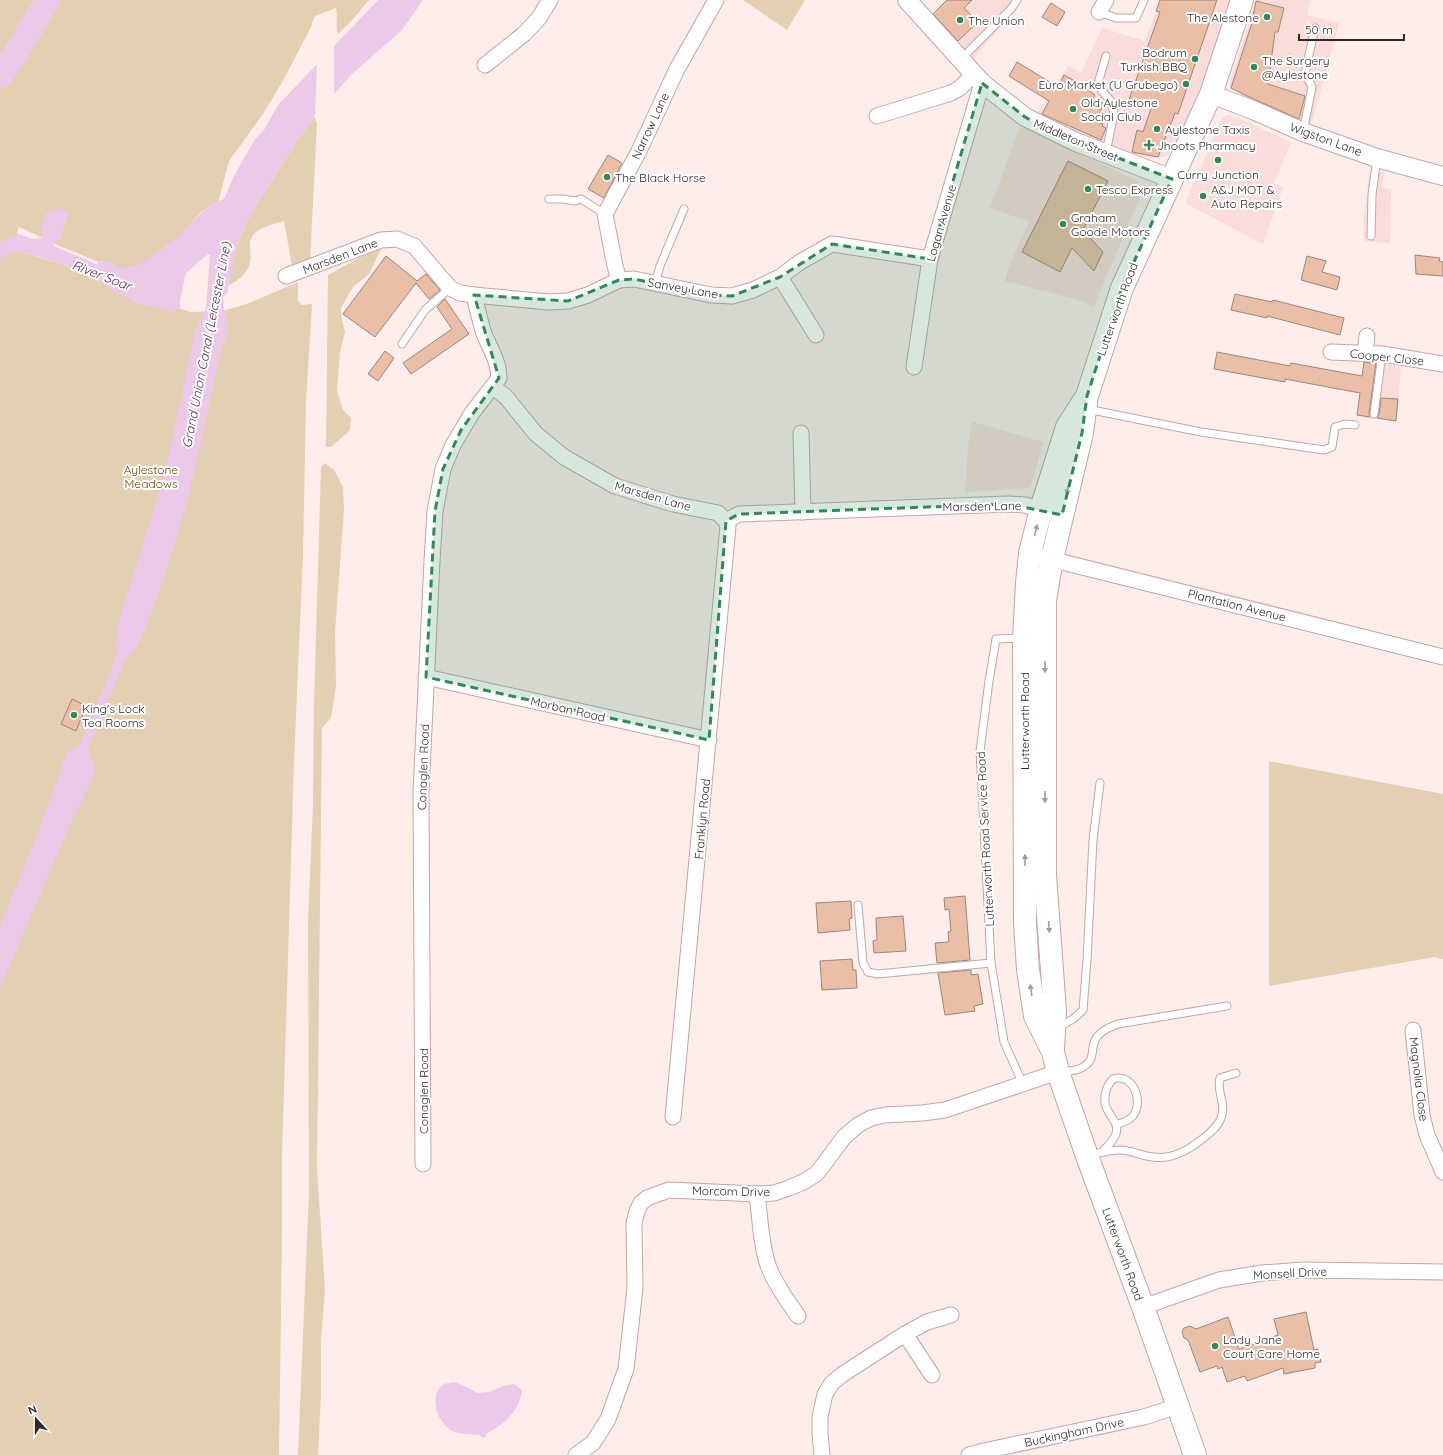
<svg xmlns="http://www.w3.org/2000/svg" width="1443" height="1455" font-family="Quicksand,sans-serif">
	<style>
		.built { fill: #fadcda }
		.green { fill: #e3cfb2 }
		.water { fill: #edc9e9 }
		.pier { fill: #feedeb }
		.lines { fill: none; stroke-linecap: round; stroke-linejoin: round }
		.river { stroke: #edc9e9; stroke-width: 25 }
		.building { fill: #eabea7; stroke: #9c867b }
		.service-casing { stroke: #c1a7a5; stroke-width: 9 }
		.minor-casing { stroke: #c1a7a5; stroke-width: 17 }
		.tertiary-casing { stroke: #c1a7a5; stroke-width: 20 }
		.primary-casing { stroke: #c1a7a5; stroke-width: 24 }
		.service { stroke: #fff; stroke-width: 7 }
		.minor { stroke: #fff; stroke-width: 15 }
		.tertiary { stroke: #fff; stroke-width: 18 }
		.primary { stroke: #fff; stroke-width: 22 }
		.oneway { fill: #a39e9e }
		.marked { fill: #33885b; fill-opacity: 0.2; stroke: #33885b; stroke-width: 3; stroke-dasharray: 8 5; stroke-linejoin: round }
		.poi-dot { fill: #33885b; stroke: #fefffe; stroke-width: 1.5 }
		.labels { text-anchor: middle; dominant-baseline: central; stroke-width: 4; stroke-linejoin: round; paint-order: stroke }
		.poi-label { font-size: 12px; fill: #332828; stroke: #fefffe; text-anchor: start }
		.street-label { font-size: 12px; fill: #332828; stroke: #fefffe }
		.park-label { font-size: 12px; fill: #684500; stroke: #fefffe }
		.water-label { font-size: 13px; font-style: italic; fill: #592d57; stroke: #fefffe }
	</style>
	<rect width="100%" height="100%" fill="#feedeb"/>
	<g class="built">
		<polygon points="947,0 1023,0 972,61 932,15"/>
		<polygon points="1160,0 1230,0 1210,63 1175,148 1169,155 1163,157 1150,158 1114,148 1038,112 1068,66 1081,73 1102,28 1145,41"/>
		<polygon points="1256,0 1311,0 1307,15 1339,23 1312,123 1262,107 1243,96 1229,85"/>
		<polygon points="1229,114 1291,142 1274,183 1283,187 1263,244 1185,203 1222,118"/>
		<polygon points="1020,126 1138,181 1142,193 1094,306 1075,299 1005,281 1010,264 1029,222 990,208"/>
		<polygon points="1370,169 1384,173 1382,188 1391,189 1390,243 1364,241 1364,217"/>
		<polygon points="1364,362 1376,362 1401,367 1396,421 1357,417"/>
		<polygon points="972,422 1044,442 1030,488 965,492 968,446"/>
	</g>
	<g class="green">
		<path d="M 0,0 L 369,0 L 354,18 L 338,34 C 335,27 338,16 336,8 L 315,16 L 310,29 L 284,79 L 263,114 L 229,161 L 218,202 C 202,207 192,223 181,235 C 173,243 151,260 141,264 C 135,267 125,269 119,268 C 111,265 109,260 99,262 L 52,243 L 59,239 L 68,216 L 43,238 L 19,227 L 17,233 L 19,234 L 16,235 L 24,253 L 67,266 L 71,270 L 190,312 L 223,311 L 247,304 L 298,282 L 298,301 L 302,305 L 312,304 L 306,401 L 303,554 L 294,762 L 282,1154 L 282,1236 L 279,1455 L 0,1455 Z"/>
		<polygon points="743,0 805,0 787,30"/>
		<path d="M 314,116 L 317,123 L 310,262 L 292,266 L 284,221 C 276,223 258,228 253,235 C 247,244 252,253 250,262 C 248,274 237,281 228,286 L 238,241 L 249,217 L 298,139 L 312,121 Z"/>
		<polygon points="383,245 369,274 353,287 341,308 342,321 345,332 340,352 337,391 343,410 351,418 350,430 331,447 326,447 328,275"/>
		<polygon points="325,463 335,471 343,487 344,509 335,632 336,686 331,718 322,728 317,1169 325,1289 321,1341 321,1395 318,1455 298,1455 309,1192 308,921 313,803 314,704 321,467"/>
		<polygon points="1269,761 1443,794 1443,959 1437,958 1435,957 1269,986"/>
	</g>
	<g class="water">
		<path d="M 378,0 L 423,0 L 402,30 L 353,73 L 314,116 L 312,121 L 298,139 L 249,217 L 238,241 L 227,293 L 223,298 L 224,310 L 227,317 L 228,330 L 220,356 L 188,498 L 164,579 L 142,637 L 135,650 L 125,660 L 88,749 L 94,766 L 94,775 L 67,832 L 0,988 L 0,926 L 33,845 L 67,753 L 79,746 L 117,655 C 115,641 117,628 121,615 L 161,486 L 173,437 L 195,331 L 206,308 L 210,255 L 207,255 L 186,273 L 180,300 L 180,308 L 172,312 L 154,306 L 141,305 L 133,302 L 126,296 L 116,293 L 98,279 L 73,271 L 67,266 L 42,258 L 21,252 L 8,254 L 2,256 L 0,262 L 0,243 L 1,241 L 19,234 L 33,239 L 43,238 L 41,232 L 45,214 L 58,208 L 68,212 L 68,216 L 59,239 L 52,243 L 54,246 L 96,264 L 99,262 L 105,261 L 119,268 L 126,268 L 141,264 L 179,236 L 198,216 L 211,204 L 224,199 L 234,176 L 255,139 L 264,130 L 278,105 Z"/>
		<path d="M 454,1382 L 467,1387 L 477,1393 L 490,1392 L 503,1386 L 514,1384 L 522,1390 C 519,1412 505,1423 486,1434 L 486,1437 L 482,1438 L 480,1435 C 470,1434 457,1435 449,1429 C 437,1420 429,1397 442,1385 C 445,1383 450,1383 454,1382 Z"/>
	</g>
	<polygon class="pier" points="334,43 334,97 315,118 317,61"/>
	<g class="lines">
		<polyline class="river" points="0,76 16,53 48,0"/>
	</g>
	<g class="building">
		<polygon points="947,0 972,0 964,8 978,22 958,41 933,14"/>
		<polygon points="1160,0 1217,0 1178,114 1175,113 1158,157 1132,152 1137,130 1143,132 1152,106 1129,100 1160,12 1156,11"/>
		<polygon points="1256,1 1284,8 1278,32 1275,32 1268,84 1305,96 1299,119 1247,96 1231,88 1251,26"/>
		<polygon points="1051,3 1065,12 1057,26 1042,17"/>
		<polygon points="1017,62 1058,87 1064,75 1075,81 1095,95 1093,99 1104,104 1095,121 1103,124 1102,126 1106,128 1101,140 1042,114 1049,101 1009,76"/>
		<polygon points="608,155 622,163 604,198 588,189"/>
		<polygon points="1068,161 1108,181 1083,230 1103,252 1094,271 1072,248 1060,272 1022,252"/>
		<polygon points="1415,255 1440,258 1439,261 1443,262 1443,276 1416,274"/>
		<polygon points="386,256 417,281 426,274 440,290 429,299 416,283 375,337 343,314"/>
		<polygon points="1307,256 1326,261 1322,272 1340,277 1337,290 1301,280"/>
		<polygon points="1235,294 1272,302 1273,300 1344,318 1340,335 1267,316 1267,318 1231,310"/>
		<polygon points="445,299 469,334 411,374 403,363 452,329 437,307"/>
		<polygon points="385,351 394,358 378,381 368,374"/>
		<polygon points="1217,352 1290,366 1291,363 1362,376 1364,362 1376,364 1369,413 1370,417 1357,415 1360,393 1285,379 1285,382 1214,369"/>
		<polygon points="1381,398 1398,399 1396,421 1377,418 1379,415"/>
		<polygon points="72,699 86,706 76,731 61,724"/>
		<polygon points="965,896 970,960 937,963 935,943 949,942 948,932 951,931 949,909 945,910 944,898"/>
		<polygon points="851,901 852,918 849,919 850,930 818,933 816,903"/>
		<polygon points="903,916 906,951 874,953 873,941 877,940 876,918"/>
		<polygon points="852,959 853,970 856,970 857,988 822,990 820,961"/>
		<polygon points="971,970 971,975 978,974 983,1004 974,1006 975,1011 945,1015 938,973"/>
		<polygon points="1306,1312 1314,1350 1318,1349 1321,1362 1315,1363 1315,1368 1284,1374 1283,1368 1247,1381 1245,1376 1227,1382 1222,1367 1218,1369 1217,1366 1200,1372 1188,1340 1184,1338 1182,1332 1184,1328 1190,1326 1196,1329 1228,1317 1239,1349 1278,1335 1274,1319"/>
	</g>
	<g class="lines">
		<defs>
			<g id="service">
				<polyline points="1099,12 1116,18 1136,18 1144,0"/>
				<polyline points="1106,56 1099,80 1102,91 1110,100 1114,113 1106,153"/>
				<polyline points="961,59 1011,9 1017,0"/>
				<polyline points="1303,132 1312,87 1305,73 1315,28"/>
				<polyline points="549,199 563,199 575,201 581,199 605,214"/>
				<polyline points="1371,236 1372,195 1377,158"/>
				<polyline points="655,284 660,266 684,209"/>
				<polyline points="402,344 425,310 450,288"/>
				<polyline points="1087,409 1201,432 1324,450 1332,447 1335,427 1345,424 1355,425"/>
				<polyline points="1374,414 1382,354"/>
				<polyline points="1022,638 996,639 989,681 980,751 991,963 1004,1042 1023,1084"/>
				<polyline points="858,905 863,963 868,972 878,974 991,963"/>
				<polyline points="1058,1028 1073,1019 1083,1010 1087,960 1093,840 1100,783"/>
				<path d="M 1060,1072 C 1066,1071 1074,1071 1079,1069 C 1099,1060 1088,1049 1097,1037 C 1102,1030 1110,1027 1118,1024 L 1227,1006"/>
				<path d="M 1103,1151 C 1108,1146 1113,1141 1116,1134 C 1119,1124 1112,1119 1108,1111 C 1102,1101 1105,1087 1113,1079 C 1135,1072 1145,1106 1131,1118 C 1127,1121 1121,1123 1116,1125"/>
				<path d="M 1089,1155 C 1099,1153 1109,1150 1120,1150 C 1131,1150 1142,1156 1153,1157 C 1171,1160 1187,1151 1201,1140 C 1209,1134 1218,1127 1221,1118 C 1227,1105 1216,1091 1220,1078 L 1236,1073"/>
			</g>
			<g id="minor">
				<polyline points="1099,12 1106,0"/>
				<polyline points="485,65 524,34 539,18 550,0"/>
				<polyline points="877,116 951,93 960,88 974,74"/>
				<path d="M 286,276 L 381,240 L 397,239 L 414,246 L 450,288 L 460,293 L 474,295 C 477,308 480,321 484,334 C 490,348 499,362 499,378 L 472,413 L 453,445 L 443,469 L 435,511 L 432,561 L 421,792 L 423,1164"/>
				<polyline points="780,277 816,335"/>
				<polyline points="619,280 615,266 605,214 639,151 677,69 716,0"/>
				<polyline points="474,295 549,302 568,301 588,295 619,280 634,279 711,295 732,296 753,290 780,277 800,262 832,244 930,259"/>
				<polyline points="1331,352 1382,354 1443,364"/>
				<polyline points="1365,352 1367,336"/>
				<polyline points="914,367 930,259 982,83"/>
				<polyline points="493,387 506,397 536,434 564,457 615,486 673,504 718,513 726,521 739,514 1008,504 1025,505 1050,512"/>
				<polyline points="801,433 803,512"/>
				<polyline points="1042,557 1443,657"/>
				<polyline points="426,677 709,740"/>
				<polyline points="1413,1030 1422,1115 1427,1135 1443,1172"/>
				<polyline points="673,1117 728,526 726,521"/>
				<path d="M 757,1194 C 760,1217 761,1247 769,1268 C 776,1286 787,1300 798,1316"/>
				<polyline points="1143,1307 1219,1280 1262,1273 1304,1270 1443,1272"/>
				<polyline points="905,1334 932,1375"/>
				<polyline points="576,1455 593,1443 608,1419 626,1369 635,1288 634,1223 637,1211 641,1203 647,1198 669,1190 757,1194 774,1193 789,1188 803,1182 816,1174 824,1164 844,1137 858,1125 871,1118 885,1115 922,1113 945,1110 1058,1072"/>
				<polyline points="822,1455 820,1434 820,1417 825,1394 832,1383 843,1374 905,1334 927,1322 951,1315"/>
				<polyline points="969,1455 984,1451 1144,1417 1178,1406"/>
			</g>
			<g id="tertiary">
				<polyline points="907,0 982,83 1025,117 1076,142 1172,179"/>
				<polyline points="1211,94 1253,110 1303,132 1377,158 1443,176"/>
			</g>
			<g id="primary">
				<polyline points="1053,1050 1055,1011 1045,875 1045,600 1052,559 1082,433 1086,403"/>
				<polyline points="1195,1455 1143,1307 1087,1156 1058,1072 1053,1052 1035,1016 1028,970 1025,923 1024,638 1027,583 1030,553 1041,509 1067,427 1087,396 1122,288 1211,94 1242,0"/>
			</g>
		</defs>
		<use href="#service" class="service-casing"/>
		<use href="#minor" class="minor-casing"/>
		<use href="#tertiary" class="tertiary-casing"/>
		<use href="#primary" class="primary-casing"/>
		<use href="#service" class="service"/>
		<use href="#minor" class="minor"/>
		<use href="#tertiary" class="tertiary"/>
		<use href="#primary" class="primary"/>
	</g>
	<defs><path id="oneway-solid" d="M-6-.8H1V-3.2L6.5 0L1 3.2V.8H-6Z"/></defs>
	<g class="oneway">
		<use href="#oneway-solid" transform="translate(1068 489) rotate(104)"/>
		<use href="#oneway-solid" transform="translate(1036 530) rotate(-77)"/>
		<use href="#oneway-solid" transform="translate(1045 667) rotate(90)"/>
		<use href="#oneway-solid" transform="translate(1045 797) rotate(90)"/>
		<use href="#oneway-solid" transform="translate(1025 860) rotate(-90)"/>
		<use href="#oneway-solid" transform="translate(1049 927) rotate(86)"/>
		<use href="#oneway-solid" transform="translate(1031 990) rotate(-98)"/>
	</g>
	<path class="marked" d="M 982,83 L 1025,117 L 1050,131 L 1172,179 L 1122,288 L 1087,396 L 1082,433 L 1062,515 L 1008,504 L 739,514 L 726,521 L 709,740 L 426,677 L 435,511 L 443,469 L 461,430 L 499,378 L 474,295 L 568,301 L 619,280 L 634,279 L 711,295 L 732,296 L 780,277 L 832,244 L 930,259 Z"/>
	<g class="poi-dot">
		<circle cx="1267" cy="17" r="4"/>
		<circle cx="960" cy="20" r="4"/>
		<circle cx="1195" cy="59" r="4"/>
		<circle cx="1254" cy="67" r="4"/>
		<circle cx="1186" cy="84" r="4"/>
		<circle cx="1073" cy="109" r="4"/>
		<circle cx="1157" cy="129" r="4"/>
		<path d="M1147 139h4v4h4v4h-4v4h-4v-4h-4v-4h4z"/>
		<circle cx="1218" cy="160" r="4"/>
		<circle cx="607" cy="177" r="4"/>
		<circle cx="1088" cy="189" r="4"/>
		<circle cx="1203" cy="196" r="4"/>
		<circle cx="1063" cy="224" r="4"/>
		<circle cx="74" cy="715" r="4"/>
		<circle cx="1215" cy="1346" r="4"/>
	</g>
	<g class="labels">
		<g class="poi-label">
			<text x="1259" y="17" text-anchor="end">The Alestone</text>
			<text x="968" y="20">The Union</text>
			<text x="1187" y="52" text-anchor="end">Bodrum<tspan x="1187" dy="14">Turkish BBQ</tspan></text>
			<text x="1262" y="60">The Surgery<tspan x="1262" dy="14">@Aylestone</tspan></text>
			<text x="1178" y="84" text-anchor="end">Euro Market (U Grubego)</text>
			<text x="1081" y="102">Old Aylestone<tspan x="1081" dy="14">Social Club</tspan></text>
			<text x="1165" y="129">Aylestone Taxis</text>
			<text x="1157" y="145">Jhoots Pharmacy</text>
			<text x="1218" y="174" text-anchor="middle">Curry Junction</text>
			<text x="615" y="177">The Black Horse</text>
			<text x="1096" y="189">Tesco Express</text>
			<text x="1211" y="189">A&amp;J MOT &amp;<tspan x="1211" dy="14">Auto Repairs</tspan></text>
			<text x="1071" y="217">Graham<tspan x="1071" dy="14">Goode Motors</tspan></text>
			<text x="82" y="708">King's Lock<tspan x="82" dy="14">Tea Rooms</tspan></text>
			<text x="1223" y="1339">Lady Jane<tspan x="1223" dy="14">Court Care Home</tspan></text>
		</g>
		<g class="street-label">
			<text transform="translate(650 126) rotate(-65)">Narrow Lane</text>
			<text transform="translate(1326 139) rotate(20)">Wigston Lane</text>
			<text transform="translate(1076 140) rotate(23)">Middleton Street</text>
			<text transform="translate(941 223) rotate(-74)">Logan Avenue</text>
			<text transform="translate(340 256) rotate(-21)">Marsden Lane</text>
			<text transform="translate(683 288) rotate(10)">Sanvey Lane</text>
			<text transform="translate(1117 309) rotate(-70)">Lutterworth Road</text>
			<text transform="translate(1387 357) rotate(6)">Cooper Close</text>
			<text transform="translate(653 496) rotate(16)">Marsden Lane</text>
			<text transform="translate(982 506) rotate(-1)">Marsden Lane</text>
			<text transform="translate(1237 605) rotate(14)">Plantation Avenue</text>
			<text transform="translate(568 709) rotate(13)">Morban Road</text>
			<text transform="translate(1024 721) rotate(-90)">Lutterworth Road</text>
			<text transform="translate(423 767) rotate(-88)">Conaglen Road</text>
			<text transform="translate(702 819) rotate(-85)">Franklyn Road</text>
			<text transform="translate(985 839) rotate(-93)">Lutterworth Road Service Road</text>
			<text transform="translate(1419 1079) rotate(83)">Magnolia Close</text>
			<text transform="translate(423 1091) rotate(-90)">Conaglen Road</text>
			<text transform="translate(731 1191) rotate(1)">Morcom Drive</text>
			<text transform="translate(1123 1254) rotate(70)">Lutterworth Road</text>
			<text transform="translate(1290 1273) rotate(-3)">Monsell Drive</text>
			<text transform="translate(1074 1432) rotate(-12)">Buckingham Drive</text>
		</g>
		<g class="park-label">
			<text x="151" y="469">Aylestone<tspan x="151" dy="14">Meadows</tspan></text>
		</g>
		<g class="water-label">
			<text transform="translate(102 275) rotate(21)">River Soar</text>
			<text transform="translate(206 345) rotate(-79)">Grand Union Canal (Leicester Line)</text>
		</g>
	</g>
	<g transform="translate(36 1419) rotate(339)" stroke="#fefffe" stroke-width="3" paint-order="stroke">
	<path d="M0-3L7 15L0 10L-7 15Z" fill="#332828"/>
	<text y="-6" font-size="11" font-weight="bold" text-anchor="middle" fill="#332828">N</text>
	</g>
	<path d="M1299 34v6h105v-6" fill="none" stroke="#332828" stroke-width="2"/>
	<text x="1305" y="34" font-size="12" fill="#332828" stroke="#fefffe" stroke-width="3" paint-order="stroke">50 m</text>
</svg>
